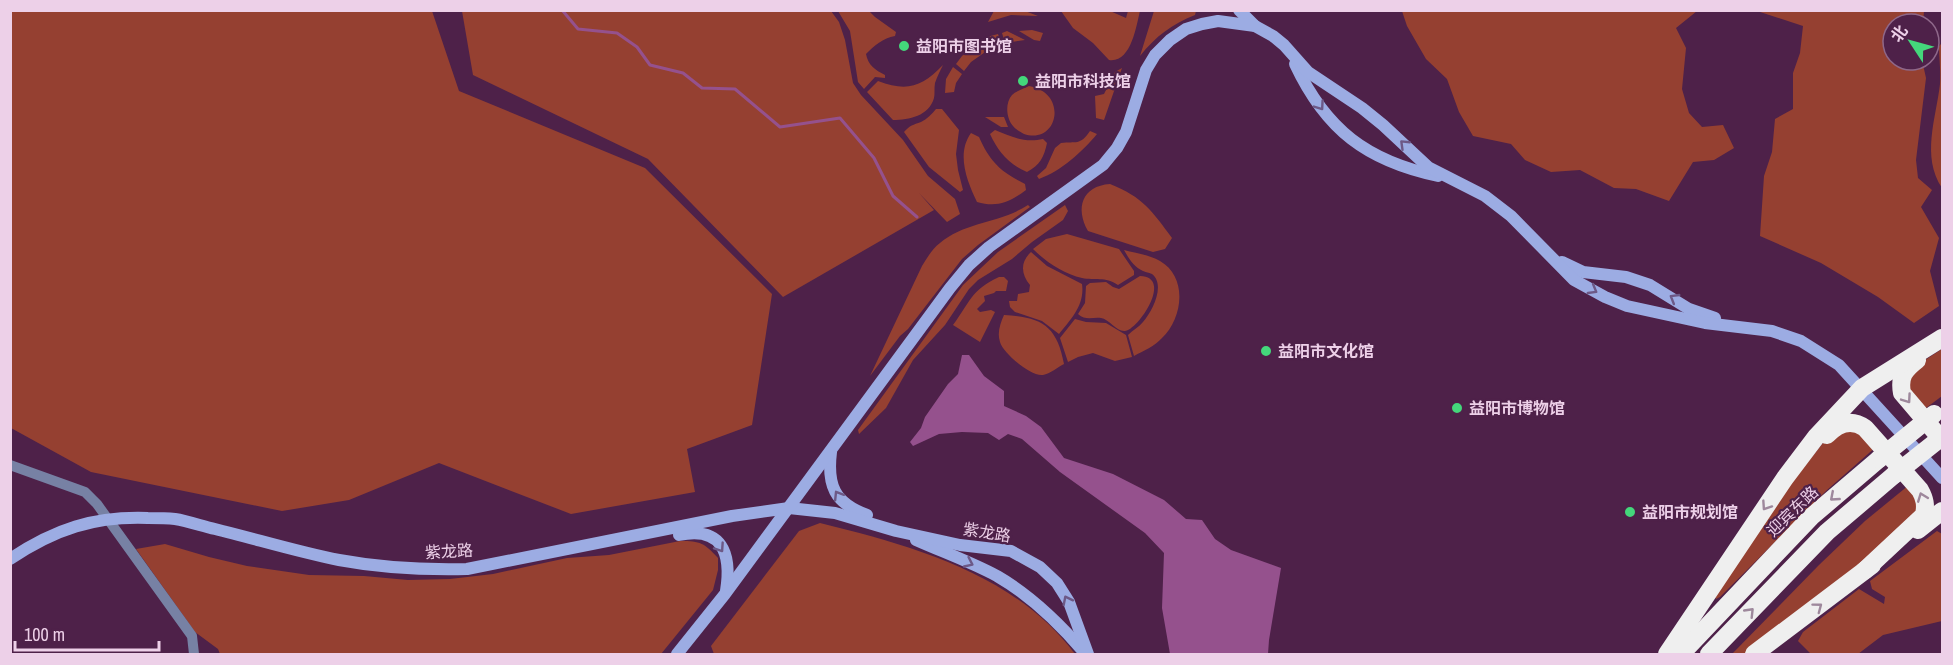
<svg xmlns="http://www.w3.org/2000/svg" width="1953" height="665" font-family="'Archivo Narrow','Noto Sans SC',sans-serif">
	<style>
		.green { fill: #954031 }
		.water { fill: #95518d }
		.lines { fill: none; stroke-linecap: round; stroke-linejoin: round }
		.stream { stroke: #95518d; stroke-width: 3 }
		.street { stroke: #7781a4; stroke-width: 10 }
		.secondary { stroke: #9cace3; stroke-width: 12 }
		.highway { stroke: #efefef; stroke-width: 18 }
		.highway-bridge { stroke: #efefef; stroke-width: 18 }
		.oneway { stroke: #6d5987 }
		.oneway2 { stroke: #9e889c }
		.poi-dot { fill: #44d77b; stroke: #4e2149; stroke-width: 2 }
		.labels { text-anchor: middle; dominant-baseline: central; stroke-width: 4.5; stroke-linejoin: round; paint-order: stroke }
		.poi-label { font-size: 16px; font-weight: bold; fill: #edd0e8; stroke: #4e2149; text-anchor: start }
		.street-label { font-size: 16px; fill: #edd0e8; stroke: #4e2149 }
	</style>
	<rect width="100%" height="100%" fill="#4e2149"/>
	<g class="green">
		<polygon points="11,10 432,11 459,91 645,168 772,294 752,425 687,449 695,492 571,514 439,463 349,500 282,511 91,472 11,428"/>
		<polygon points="462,11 831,11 839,22 845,40 853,83 861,95 903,140 928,176 955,199 960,214 947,222 919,193 934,210 783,297 648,159 473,75"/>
		<path d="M 838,11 L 869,11 L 875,17 L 896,32 L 895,36 C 883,38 874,46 866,54 C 868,65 875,70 885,75 L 885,78 L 875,77 L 864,89 L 858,82 L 850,31 Z"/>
		<polygon points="994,11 1025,11 1038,16 1011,15 988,22"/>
		<path d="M 1061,11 L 1110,11 L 1126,18 L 1128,11 L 1140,11 C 1136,27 1131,63 1109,60 L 1093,43 L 1073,28 Z"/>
		<path d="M 1154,11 L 1196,11 L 1195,15 C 1172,24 1156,36 1140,56 Z"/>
		<polygon points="1402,11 1697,11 1676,28 1686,48 1682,89 1689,113 1702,127 1723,125 1734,148 1714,160 1693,162 1669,201 1636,189 1614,188 1580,170 1551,172 1525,160 1511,144 1473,136 1459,112 1447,79 1426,59 1407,26"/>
		<polygon points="1757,11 1924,11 1923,24 1893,24 1893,60 1922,60 1926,78 1916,160 1918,178 1932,190 1921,207 1939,238 1930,271 1939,306 1914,323 1878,297 1821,263 1760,236 1764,176 1772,152 1775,119 1793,109 1793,73 1800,53 1803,26"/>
		<polygon points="1032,30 1043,33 1040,41 1034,40 1019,31"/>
		<polygon points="1007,31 1025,40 1005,43 1002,33"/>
		<polygon points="998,34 1001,44 993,46 977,45 987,37"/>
		<path d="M 1942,43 L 1942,188 C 1921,156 1936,119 1940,84 C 1941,71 1939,58 1939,46 Z"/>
		<polygon points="970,49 988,50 971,62 964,71 956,64 962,56"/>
		<path d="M 943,65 C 940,71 937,77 935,83 C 934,88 935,94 934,98 C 929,116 909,120 893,120 L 867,92 L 878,81 C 907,92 922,87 943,65 Z"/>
		<polygon points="953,67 962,74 956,83 954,92 945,93 946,79"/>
		<polygon points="1122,68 1104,120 1096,118 1095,96 1104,94 1115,72"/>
		<path d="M 1029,86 C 1069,93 1058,145 1024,134 C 1021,132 1015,129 1013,126 C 1006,118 1005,103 1012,95 C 1016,91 1023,89 1029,86 Z"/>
		<path d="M 936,109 L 942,109 L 959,130 L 956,154 L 958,170 L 963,190 L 960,192 L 929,167 L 904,132 C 910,125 913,125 921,122 C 927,119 932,114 936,109 Z"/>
		<polygon points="985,117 1004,117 1008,127 1001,127"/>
		<path d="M 995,130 C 1012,137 1025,143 1043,139 L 1047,143 C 1044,157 1040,165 1027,172 C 1008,164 998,151 990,134 Z"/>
		<path d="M 1090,131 L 1097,134 C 1082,152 1061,171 1039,179 L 1037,176 L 1046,168 L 1055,148 L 1061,143 C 1076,141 1080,146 1090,131 Z"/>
		<path d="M 971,133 L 979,137 C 990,162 1001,172 1025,184 L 1026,190 C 1010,202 997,208 977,202 C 967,181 956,154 971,133 Z"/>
		<path d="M 1110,184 C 1143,197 1152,211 1172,238 L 1165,249 L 1153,252 L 1088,231 C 1075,208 1082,186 1110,184 Z"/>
		<path d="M 1028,205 L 1030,207 L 978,245 L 962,259 L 908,329 L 900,336 L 870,376 L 922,266 C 927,258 932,249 940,243 C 964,222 1001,223 1028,205 Z"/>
		<polygon points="1065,205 1068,211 1063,220 1032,242 1012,259 978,280 969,289 945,325 913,360 886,408 859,434 858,430 963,285 998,252"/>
		<path d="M 1067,234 L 1119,249 L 1134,271 L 1134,275 L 1118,285 C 1105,276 1095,281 1082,278 C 1064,274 1046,262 1033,249 L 1046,239 Z"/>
		<path d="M 1124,250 C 1135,253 1150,255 1160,261 C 1188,277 1183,318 1162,338 C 1155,346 1143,351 1134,356 L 1128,335 C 1133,330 1139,327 1143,322 C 1152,312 1166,285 1152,274 C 1148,272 1147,273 1143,271 C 1134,267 1129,259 1124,250 Z"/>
		<path d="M 1031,252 L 1047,266 L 1082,284 C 1085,305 1071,319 1059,334 L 1042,321 L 1015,312 L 1010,307 L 1009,301 L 1017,301 L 1018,294 L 1029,292 L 1030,285 C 1021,274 1020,262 1031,252 Z"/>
		<path d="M 1140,276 C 1174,277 1138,330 1125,331 C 1117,332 1109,319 1101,318 C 1092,317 1086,321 1078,314 L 1085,303 L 1086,286 L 1090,283 L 1106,282 L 1113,287 L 1119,289 Z"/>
		<path d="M 999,277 L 1004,277 L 1008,281 L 1006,291 L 996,291 L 994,293 L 984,296 L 985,301 L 977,309 L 980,312 L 991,310 L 995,312 L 980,342 L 953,325 C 971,301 970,291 999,277 Z"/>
		<path d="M 1004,315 C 1042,317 1057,326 1064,364 C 1058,367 1050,374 1043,375 C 1031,377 1003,353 1000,342 C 997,333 1000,324 1004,315 Z"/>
		<polygon points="1075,319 1086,322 1106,323 1126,335 1132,357 1115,361 1093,353 1078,357 1068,362 1060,338"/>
		<polygon points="1942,349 1942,396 1922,411 1909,397 1908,371"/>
		<polygon points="1851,425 1877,446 1827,490 1720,597 1716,599 1714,595 1771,508 1831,433"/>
		<polygon points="1909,485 1919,494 1917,519 1746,654 1732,654 1819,565 1865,521"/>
		<path d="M 820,523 C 913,546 1015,574 1075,654 L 714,654 L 711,646 L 799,531 Z"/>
		<polygon points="1937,531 1942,534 1942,621 1883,635 1858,654 1811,654 1798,641 1803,632 1859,589 1884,604 1885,597 1872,589 1870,581"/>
		<path d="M 680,541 C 701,541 704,543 718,558 L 718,570 L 713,590 L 661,654 L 220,654 L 218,649 L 195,632 L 136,549 L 165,544 L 209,557 L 247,566 L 309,575 L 364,576 L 408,580 L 450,579 L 493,574 L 567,558 L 609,555 Z"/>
	</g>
	<polygon class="water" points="962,355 969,355 984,376 1004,391 1004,406 1026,416 1041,427 1064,458 1113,474 1164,500 1186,519 1202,520 1215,539 1231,550 1281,568 1269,640 1268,654 1170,654 1162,608 1164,553 1145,533 1060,472 1022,439 1008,434 999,440 988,433 962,432 939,434 913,446 910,442 921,428 925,417 948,384 958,374"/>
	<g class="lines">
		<polyline class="stream" points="562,10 578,29 617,33 637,47 650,65 683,73 702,88 735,89 780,127 840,118 874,158 893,196 917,217"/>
		<polyline class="street" points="10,465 85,492 97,504 192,636 194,654"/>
		<g class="secondary">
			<polyline points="1239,10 1255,26"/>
			<path d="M 1295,64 C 1326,130 1367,161 1438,176"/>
			<polyline points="1562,262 1583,272 1626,277 1650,285 1689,309 1715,318"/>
			<path d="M 831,452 C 827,485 834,503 867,515"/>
			<path d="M 679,535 C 722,526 732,553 726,591"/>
			<path d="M 916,540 C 943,552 971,562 997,576 C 1030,595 1059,623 1084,652"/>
			<path d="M 10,559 C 55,529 94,516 148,518 C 157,518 166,518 175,519 C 188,521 202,526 215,529 C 256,539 298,552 339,560 C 382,568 423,570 467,569 L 732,516 L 789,508 L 835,513 L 896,531 L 960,545 L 1011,551 L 1040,567 L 1057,583 L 1069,602 L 1088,654"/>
			<polyline points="677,654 725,594 950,288 969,265 989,247 1103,165 1117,148 1126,132 1146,70 1155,55 1170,40 1186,29 1202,24 1218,21 1255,26 1273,36 1284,45 1308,72 1362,108 1383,125 1428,167 1485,196 1511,216 1574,280 1605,297 1627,306 1705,323 1772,331 1801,341 1839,365 1942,478"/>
		</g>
		<g class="highway">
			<path d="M 1917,360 C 1904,370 1899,377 1902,393 L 1942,440"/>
			<path d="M 1827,435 C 1838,423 1851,418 1865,428 L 1920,490 C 1925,499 1926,505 1924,515 L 1864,571"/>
			<polyline points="1918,530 1942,511"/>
			<polyline points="1667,654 1785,478 1816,437 1862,388 1942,338"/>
			<polyline points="1681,654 1811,517 1879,459"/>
			<polyline points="1709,654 1827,532 1894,475"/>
			<polyline points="1754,654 1872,565"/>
		</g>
		<g class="highway-bridge">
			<polyline points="1879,459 1934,414"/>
			<polyline points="1894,475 1942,437"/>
		</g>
	</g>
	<defs><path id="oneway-chevron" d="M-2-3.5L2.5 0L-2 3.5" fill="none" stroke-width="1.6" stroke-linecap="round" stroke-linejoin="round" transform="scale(1.5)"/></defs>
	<g class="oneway">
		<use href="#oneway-chevron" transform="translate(1320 106) rotate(55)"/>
		<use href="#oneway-chevron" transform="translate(1404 144) rotate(-136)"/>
		<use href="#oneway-chevron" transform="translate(1593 290) rotate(30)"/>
		<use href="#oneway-chevron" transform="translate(1674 298) rotate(-149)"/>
		<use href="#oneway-chevron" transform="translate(838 495) rotate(-122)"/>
		<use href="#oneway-chevron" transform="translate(720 548) rotate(56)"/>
		<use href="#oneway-chevron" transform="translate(969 563) rotate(25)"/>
		<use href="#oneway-chevron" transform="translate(1067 600) rotate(-117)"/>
	</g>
	<g class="oneway2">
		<use href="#oneway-chevron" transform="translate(1907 399) rotate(55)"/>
		<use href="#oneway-chevron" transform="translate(1834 497) rotate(139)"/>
		<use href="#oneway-chevron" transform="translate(1922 497) rotate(-111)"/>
		<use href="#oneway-chevron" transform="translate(1766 506) rotate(124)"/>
		<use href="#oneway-chevron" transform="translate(1818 607) rotate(-37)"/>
		<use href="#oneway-chevron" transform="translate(1750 612) rotate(-46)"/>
	</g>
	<g class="poi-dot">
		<circle cx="904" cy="46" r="6"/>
		<circle cx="1023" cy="81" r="6"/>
		<circle cx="1266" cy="351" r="6"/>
		<circle cx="1457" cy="408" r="6"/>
		<circle cx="1630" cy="512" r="6"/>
	</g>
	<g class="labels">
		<g class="poi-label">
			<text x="916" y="46">益阳市图书馆</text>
			<text x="1035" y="81">益阳市科技馆</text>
			<text x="1278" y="351">益阳市文化馆</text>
			<text x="1469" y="408">益阳市博物馆</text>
			<text x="1642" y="512">益阳市规划馆</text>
		</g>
		<g class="street-label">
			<text transform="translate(1792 511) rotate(-44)">迎宾东路</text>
			<text transform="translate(987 532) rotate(9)">紫龙路</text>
			<text transform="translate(449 551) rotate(-3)">紫龙路</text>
		</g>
	</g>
	<rect width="1953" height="665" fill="none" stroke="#edd0e8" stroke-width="24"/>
	<g transform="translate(1911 42) rotate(306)"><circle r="28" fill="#4e2149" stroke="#8e6789" stroke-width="1.5"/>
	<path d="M0-4.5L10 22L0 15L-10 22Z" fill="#44d77b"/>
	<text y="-9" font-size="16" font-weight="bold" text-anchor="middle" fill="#edd0e8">北</text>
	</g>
	<path d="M15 641v9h144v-9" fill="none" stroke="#edd0e8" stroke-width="3"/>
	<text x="24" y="641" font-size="18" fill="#edd0e8" stroke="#4e2149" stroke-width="4.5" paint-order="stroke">100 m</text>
</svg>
